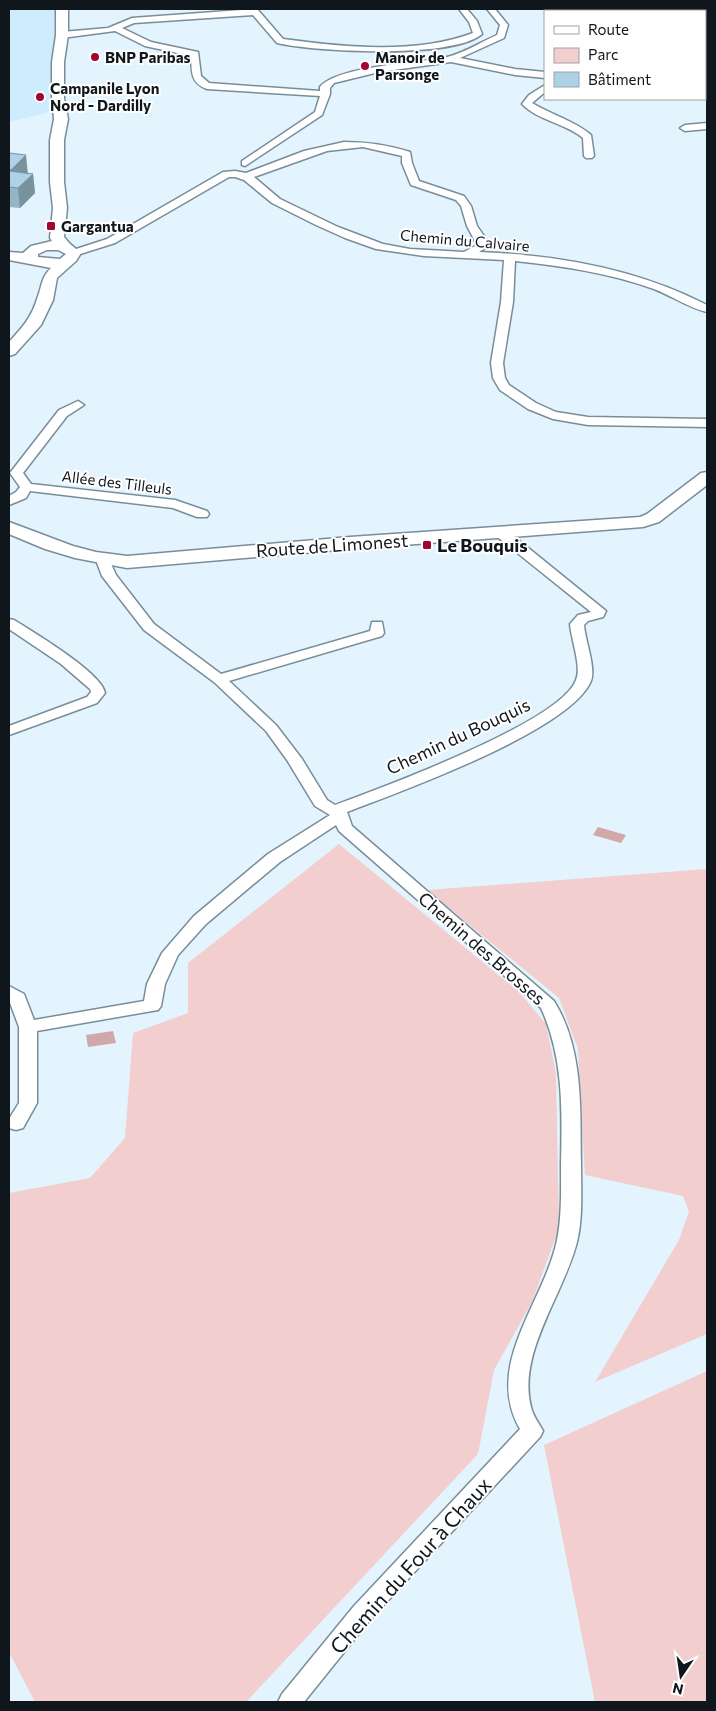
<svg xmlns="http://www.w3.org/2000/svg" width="716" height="1711" font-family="Commissioner,sans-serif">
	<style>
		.built { fill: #ceecfd }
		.green { fill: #f2cecf }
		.water { fill: #d1a8a9 }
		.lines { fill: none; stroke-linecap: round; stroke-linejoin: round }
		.street-casing { stroke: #798d99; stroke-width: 3 }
		.secondary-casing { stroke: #798d99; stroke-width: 3 }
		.street { fill: #fff; fill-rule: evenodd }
		.secondary { fill: #fff; fill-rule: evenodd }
		.wall { fill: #95b4c5 }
		.shaded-wall { fill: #7992a0 }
		.building { fill: #add1e5; stroke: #7992a0 }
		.poi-dot { fill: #a30531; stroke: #fefefe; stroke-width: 2 }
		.labels { text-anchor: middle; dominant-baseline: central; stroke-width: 4; stroke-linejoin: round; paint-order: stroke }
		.far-poi-label { font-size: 15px; font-weight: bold; fill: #10171c; stroke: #fefefe; text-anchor: start }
		.far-street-label { font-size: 15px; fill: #10171c; stroke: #fefefe }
		.street-label { font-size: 18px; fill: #10171c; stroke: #fefefe }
		.poi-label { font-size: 18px; font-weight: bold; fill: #10171c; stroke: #fefefe; text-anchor: start }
		.near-street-label { font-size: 21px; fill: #10171c; stroke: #fefefe }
	</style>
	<rect width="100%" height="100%" fill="#e3f4fe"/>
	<polygon class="built" points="9,9 55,9 53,111 9,122"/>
	<g class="green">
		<polygon points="339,844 519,992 546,1024 556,1073 559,1228 532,1302 494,1370 478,1454 246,1702 35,1702 9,1652 9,1193 90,1178 125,1138 133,1033 188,1013 188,963"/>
		<polygon points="707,869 707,1334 595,1382 679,1240 689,1211 683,1196 585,1175 578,1049 559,998 427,890"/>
		<polygon points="707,1371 707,1702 595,1702 544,1445"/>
	</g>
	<g class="water">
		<polygon points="598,827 626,835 621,843 593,835"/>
		<polygon points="113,1031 116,1043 88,1047 86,1035"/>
	</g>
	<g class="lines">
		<defs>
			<g id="street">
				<path d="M 255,9 L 258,10 L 283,39 C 344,47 414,55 473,33 L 469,22 L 459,9 L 467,9 L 477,21 L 482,34 C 453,59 316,52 277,43 L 253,15 L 149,22 L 134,23 L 122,28 L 151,42 L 198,52 L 201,76 L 209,83 L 320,91 L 320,87 C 337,66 419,63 447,57 C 464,53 481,42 497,35 L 500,25 L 487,9 L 495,9 L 508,25 L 504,38 L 460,58 L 515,69 L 545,72 L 545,78 L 515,75 L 451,62 L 379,72 L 334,83 L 330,88 L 330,94 L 322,115 L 245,166 L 242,165 L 242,161 L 315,112 L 320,96 L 207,89 C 190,83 192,71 191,56 L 145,46 L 115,31 L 62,38 L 58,35 L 62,32 L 108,28 L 132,18 Z"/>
				<polygon points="565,9 577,9 580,11 568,11"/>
				<rect x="705" y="74" width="2" height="6"/>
				<path d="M 545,85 L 545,92 L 532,103 C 552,115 575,121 591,135 L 594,156 L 592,158 L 586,158 L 584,156 L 583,138 C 565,123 539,121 522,104 L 529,95 Z"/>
				<polygon points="707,123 707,129 685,131 680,128 685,125"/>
				<path d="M 344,142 C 368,142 388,145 410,152 L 412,163 L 419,181 L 464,196 L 471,206 L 477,226 L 486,239 L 488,246 L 479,252 C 558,255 637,269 707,305 L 707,312 C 689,308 672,296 654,289 C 609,273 563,266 515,261 L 513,302 L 503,363 L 505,378 L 509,385 L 536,403 L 556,412 L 588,417 L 707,419 L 707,427 L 588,425 L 553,419 L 528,409 L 500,390 L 493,378 L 491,363 L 501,302 L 504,260 L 424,256 L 376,249 L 345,238 L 316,225 L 272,203 L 244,180 L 235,177 L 229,177 L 115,243 L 74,256 L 69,253 L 70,251 L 107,239 L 223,172 L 235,171 L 246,173 L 304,151 ZM 363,147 L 402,156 L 402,163 L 411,185 L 456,200 L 461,206 L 467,226 L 477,245 L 464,252 L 410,249 L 383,244 L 338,227 L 280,199 L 254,177 L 327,151 Z"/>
				<polygon points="78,401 84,405 67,416 23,473 31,484 175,500 207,511 209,514 207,517 197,517 173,508 30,491 26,498 9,505 9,496 16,492 20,487 10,473 59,410"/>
				<path d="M 500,528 L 505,529 L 606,611 L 603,617 L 588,621 L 584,625 C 585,640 596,667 591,681 C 570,731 399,792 347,812 L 352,826 L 554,1001 C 584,1049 580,1109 581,1163 C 581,1189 583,1217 577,1242 C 564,1294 517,1353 531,1407 C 533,1416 539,1423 543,1431 L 540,1437 L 370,1620 L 304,1702 L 278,1702 L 282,1694 L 354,1606 L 520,1429 C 483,1365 544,1303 557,1240 C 562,1215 561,1189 561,1164 C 562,1111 564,1058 541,1008 L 339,831 L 336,825 L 280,862 L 206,924 L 178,955 L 165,984 L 161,1006 L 158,1010 L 37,1031 L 37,1103 L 23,1128 L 16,1130 L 9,1128 L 9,1119 L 19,1103 L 19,1027 L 9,1000 L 9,986 L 24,994 L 34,1020 L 144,1001 L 147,984 L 162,953 L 194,916 L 268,854 L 330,815 L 315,806 L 287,760 L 266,731 L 214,682 L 144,630 L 102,576 L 96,560 L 98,557 L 108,557 L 116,575 L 154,624 L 221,674 L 370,631 L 372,622 L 382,622 L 384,633 L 382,636 L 229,681 L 276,725 L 302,759 L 327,800 L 335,805 C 381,788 561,722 576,680 C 582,667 571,639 570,624 L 578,615 L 591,612 L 495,535 L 493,532 L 495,529 Z"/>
				<path d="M 9,619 L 14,620 C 33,632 102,673 105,693 L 97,703 L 9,735 L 9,726 L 87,697 L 91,692 L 90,689 L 61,664 L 9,629 Z"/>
			</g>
			<g id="secondary">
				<path d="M 56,9 L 68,9 L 68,35 L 64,62 L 64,98 L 68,119 L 64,140 L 64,182 L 67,208 L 64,237 L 70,244 L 81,253 L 76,261 L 57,278 L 53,300 L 41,325 L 15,354 L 9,356 L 9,342 C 21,329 32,317 37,299 C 42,287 41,277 51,268 L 9,260 L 9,252 L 23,253 L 31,246 L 52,241 L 50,238 L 53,208 L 50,182 L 50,140 L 54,119 L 52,98 L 52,62 L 56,35 ZM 47,250 L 58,250 L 66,254 L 60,259 L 38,257 L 38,254 Z"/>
				<polygon points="707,472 707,485 659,522 643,527 350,549 127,568 75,558 45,549 9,534 9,522 73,546 96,552 127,556 350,537 640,517 647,514 701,473"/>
			</g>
		</defs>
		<use href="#street" class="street-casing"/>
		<use href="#secondary" class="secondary-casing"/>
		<use href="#street" class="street"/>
		<use href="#secondary" class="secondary"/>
	</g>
	<polygon class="wall" points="9,153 28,173 33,174 35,193 20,208 9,207"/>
	<g class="shaded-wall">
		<polygon points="26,155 28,175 13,188 11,170"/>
		<polygon points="33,174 35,193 20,208 18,188"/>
	</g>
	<g class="building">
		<polygon points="9,153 26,155 11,170 9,169"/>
		<polygon points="9,171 33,174 18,188 9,187"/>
	</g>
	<g class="poi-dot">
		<circle cx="95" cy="57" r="5"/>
		<circle cx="365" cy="66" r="5"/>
		<circle cx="40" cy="97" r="5"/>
		<rect x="46" y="221" width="10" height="10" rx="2.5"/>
		<rect x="422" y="540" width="10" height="10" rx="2.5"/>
	</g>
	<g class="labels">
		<g class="far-poi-label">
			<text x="105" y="57">BNP Paribas</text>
			<text x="375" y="57">Manoir de<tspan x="375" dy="17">Parsonge</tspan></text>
			<text x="50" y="88">Campanile Lyon<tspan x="50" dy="17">Nord - Dardilly</tspan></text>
			<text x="61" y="226">Gargantua</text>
		</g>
		<g class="far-street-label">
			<text transform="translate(465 240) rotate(5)">Chemin du Calvaire</text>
			<text transform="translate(117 482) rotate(7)">Allée des Tilleuls</text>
		</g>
		<g class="street-label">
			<text transform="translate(332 545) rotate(-4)">Route de Limonest</text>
			<text transform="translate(458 736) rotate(-25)">Chemin du Bouquis</text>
			<text transform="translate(482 948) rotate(41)">Chemin des Brosses</text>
		</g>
		<g class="poi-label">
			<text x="437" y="545">Le Bouquis</text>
		</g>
		<g class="near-street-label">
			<text transform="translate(410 1565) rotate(-48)">Chemin du Four à Chaux</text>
		</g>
	</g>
	<rect width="716" height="1711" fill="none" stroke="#10171c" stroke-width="20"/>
	<rect x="544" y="10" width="162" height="90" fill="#fefefe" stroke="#9fa2a4"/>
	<rect x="554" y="26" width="25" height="8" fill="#ffffff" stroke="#9fa2a4"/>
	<text x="588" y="35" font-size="15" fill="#10171c">Route</text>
	<rect x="554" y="48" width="25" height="15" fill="#f2cecf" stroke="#9fa2a4"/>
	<text x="588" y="60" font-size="15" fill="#10171c">Parc</text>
	<rect x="554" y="72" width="25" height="15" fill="#add1e5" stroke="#9fa2a4"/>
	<text x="588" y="85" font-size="15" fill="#10171c">Bâtiment</text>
	<g transform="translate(681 1676) rotate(193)" stroke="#fefefe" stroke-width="4" paint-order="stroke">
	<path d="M0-4L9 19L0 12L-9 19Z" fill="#10171c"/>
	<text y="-8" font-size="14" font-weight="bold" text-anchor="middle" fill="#10171c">N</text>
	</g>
</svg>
